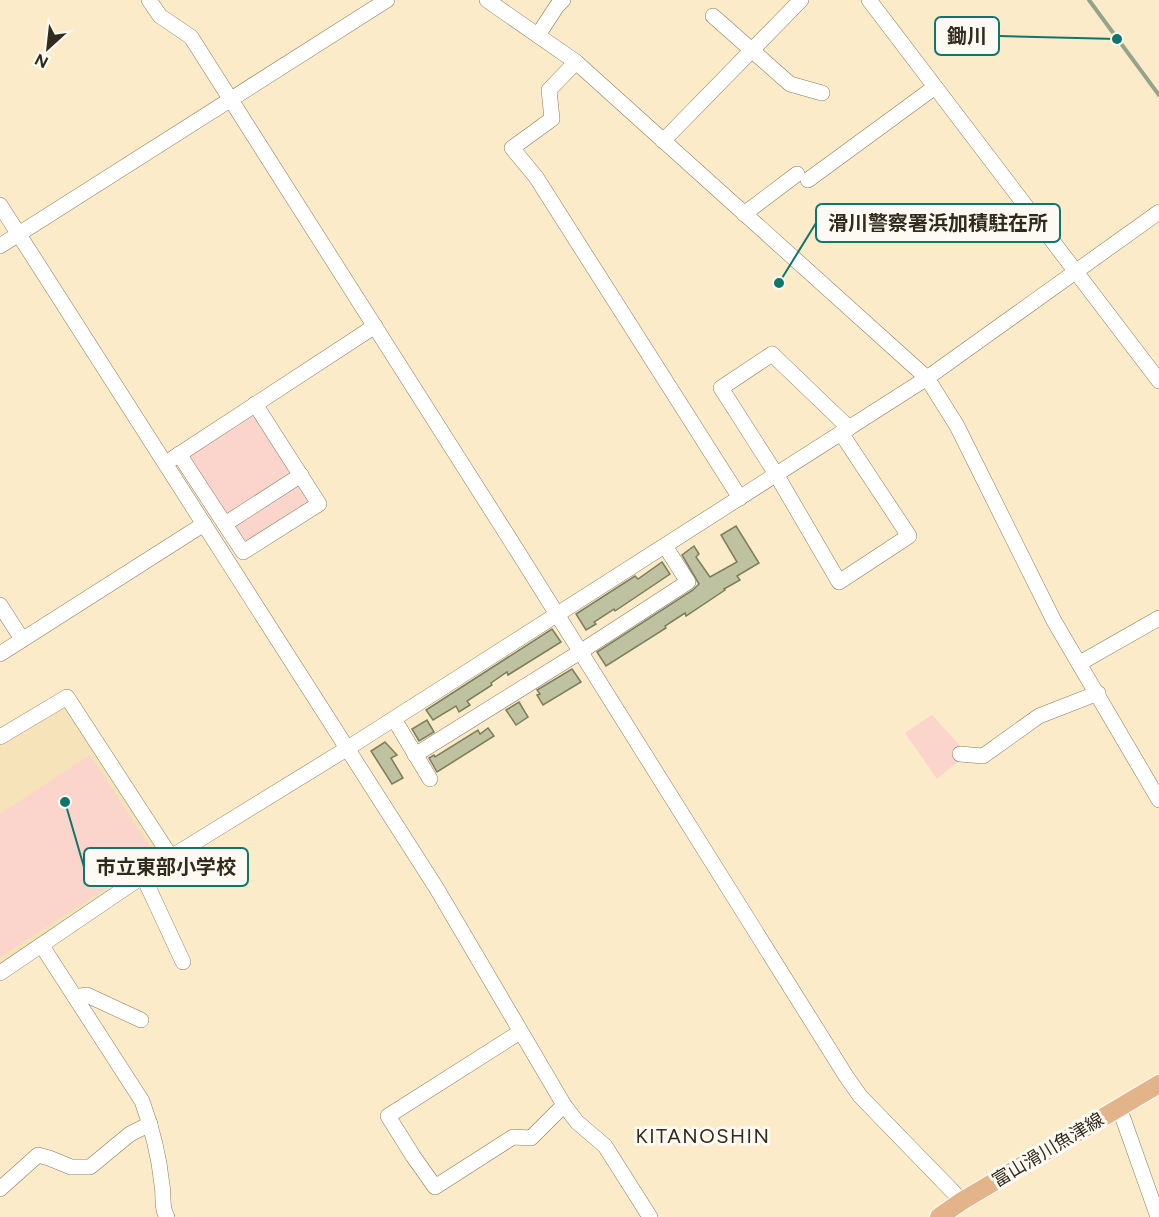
<svg xmlns="http://www.w3.org/2000/svg" width="1159" height="1217" font-family="Figtree,'Noto Sans JP',sans-serif">
	<style>
		.built { fill: #f7e3b9 }
		.green { fill: #fbd4cb }
		.lines { fill: none; stroke-linecap: round; stroke-linejoin: round }
		.stream { stroke: #96a38a; stroke-width: 4 }
		.building { fill: #bfc2a0; stroke: #7b7e5c; stroke-width: 1.5 }
		.minor-casing { stroke: #8a7b5c; stroke-width: 16 }
		.major-casing { stroke: #fff; stroke-width: 20 }
		.minor { stroke: #fff; stroke-width: 15 }
		.major { stroke: #e3b389; stroke-width: 18 }
		.labels { text-anchor: middle; dominant-baseline: central; stroke-width: 6; stroke-linejoin: round; paint-order: stroke }
		.street-label { font-size: 18px; fill: #312b1e; stroke: #fdfaf3 }
		.neighbourhood-label { font-size: 20px; letter-spacing: 1.5px; fill: #312b1e; stroke: #fdfaf3 }
		.leader { fill: none; stroke: #0f766e; stroke-width: 2 }
		.callout-dot { fill: #0f766e; stroke: #fdfaf3; stroke-width: 2 }
		.callout { fill: #fdfaf3; stroke: #0f766e; stroke-width: 2 }
		.callout-label { font-size: 20px; text-anchor: middle; font-weight: bold; fill: #312b1e }
	</style>
	<rect width="100%" height="100%" fill="#fcebc9"/>
	<polygon class="built" points="67,704 166,858 0,965 0,745"/>
	<g class="green">
		<polygon points="264,404 326,504 243,556 179,460"/>
		<polygon points="932,715 961,747 961,759 937,779 905,733"/>
		<polygon points="90,755 156,856 0,957 0,814"/>
	</g>
	<g class="lines">
		<polyline class="stream" points="1089,0 1159,95"/>
	</g>
	<g class="building">
		<polygon points="736,526 759,563 737,576 740,580 724,589 725,590 686,616 685,613 665,626 666,628 606,666 597,652 693,590 699,584 682,555 694,546 699,554 696,557 710,577 737,562 721,535"/>
		<polygon points="662,562 670,574 615,611 614,609 594,622 596,624 586,630 576,614 635,576 638,579"/>
		<polygon points="552,629 561,642 508,675 507,672 491,683 492,685 467,701 470,705 459,712 456,706 433,720 426,710"/>
		<polygon points="572,669 581,682 543,705 537,695 540,694 537,690"/>
		<polygon points="519,702 528,717 516,725 506,710"/>
		<polygon points="427,720 434,732 419,741 412,729"/>
		<polygon points="488,728 494,736 437,772 429,758 434,755 435,757 478,730 480,734"/>
		<polygon points="385,742 397,755 391,758 403,778 392,784 371,751"/>
	</g>
	<g class="lines">
		<defs>
			<g id="minor">
				<polyline points="149,0 160,16 191,37 518,552 846,1076 860,1096 962,1201"/>
				<polyline points="487,0 576,62 927,378 957,426 1054,621 1159,800"/>
				<polyline points="869,0 1159,381"/>
				<polyline points="713,16 790,84 822,93"/>
				<polyline points="538,35 557,6 563,0"/>
				<polyline points="576,62 549,90 552,119 512,148 536,177 740,498"/>
				<polyline points="663,141 801,0"/>
				<polyline points="808,180 935,87"/>
				<polyline points="0,205 437,889 564,1105 577,1122 605,1146 650,1217"/>
				<polyline points="744,214 797,174"/>
				<polyline points="0,246 387,0"/>
				<polyline points="841,433 909,536 839,582 776,474 721,388 772,354 849,428"/>
				<polyline points="179,454 243,552 319,504 255,404"/>
				<polyline points="172,459 375,326"/>
				<polyline points="225,524 301,475"/>
				<polyline points="0,605 22,639"/>
				<polyline points="0,654 204,524"/>
				<polyline points="1080,663 1159,618"/>
				<polyline points="394,719 430,779"/>
				<polyline points="0,737 67,697 171,857"/>
				<polyline points="960,754 983,756 1039,716 1098,693"/>
				<polyline points="415,755 580,652 688,582 665,546"/>
				<polyline points="143,876 183,962"/>
				<path d="M 42,946 L 142,1101 C 152,1128 159,1156 162,1185 C 164,1195 161,1208 167,1217"/>
				<polyline points="0,973 171,857 348,748 927,378 1159,212"/>
				<polyline points="75,997 87,995 141,1020"/>
				<polyline points="520,1032 388,1116 413,1156 435,1187 513,1137 531,1138 564,1105"/>
				<polyline points="1119,1107 1158,1217"/>
				<polyline points="0,1189 38,1155 49,1158 71,1167 90,1167 130,1134 150,1124"/>
			</g>
			<polyline id="major" points="939,1217 962,1201 1159,1084"/>
		</defs>
		<use href="#minor" class="minor-casing"/>
		<use href="#major" class="major-casing"/>
		<use href="#minor" class="minor"/>
		<use href="#major" class="major"/>
	</g>
	<g class="labels">
		<g class="street-label">
			<text transform="translate(1048 1150) rotate(-31)">富山滑川魚津線</text>
		</g>
		<g class="neighbourhood-label">
			<text x="703" y="1136">KITANOSHIN</text>
		</g>
	</g>
	<path class="leader" d="M1117 39L999 36M779 283L816 223M65 802L84 867"/>
	<g class="callout-dot">
		<circle cx="1117" cy="39" r="6"/>
		<circle cx="779" cy="283" r="6"/>
		<circle cx="65" cy="802" r="6"/>
	</g>
	<g class="callout">
		<rect x="935" y="17" width="64" height="38" rx="6"/>
		<rect x="816" y="204" width="244" height="38" rx="6"/>
		<rect x="84" y="848" width="164" height="38" rx="6"/>
	</g>
	<g class="callout-label">
		<text x="967" y="43">鋤川</text>
		<text x="938" y="230">滑川警察署浜加積駐在所</text>
		<text x="166" y="874">市立東部小学校</text>
	</g>
	<g transform="translate(48 48) rotate(207)" stroke="#fdfaf3" stroke-width="4.5" paint-order="stroke">
	<path d="M0-4.5L10 22L0 15L-10 22Z" fill="#312b1e"/>
	<text y="-9" font-size="16" font-weight="bold" text-anchor="middle" fill="#312b1e">N</text>
	</g>
</svg>
